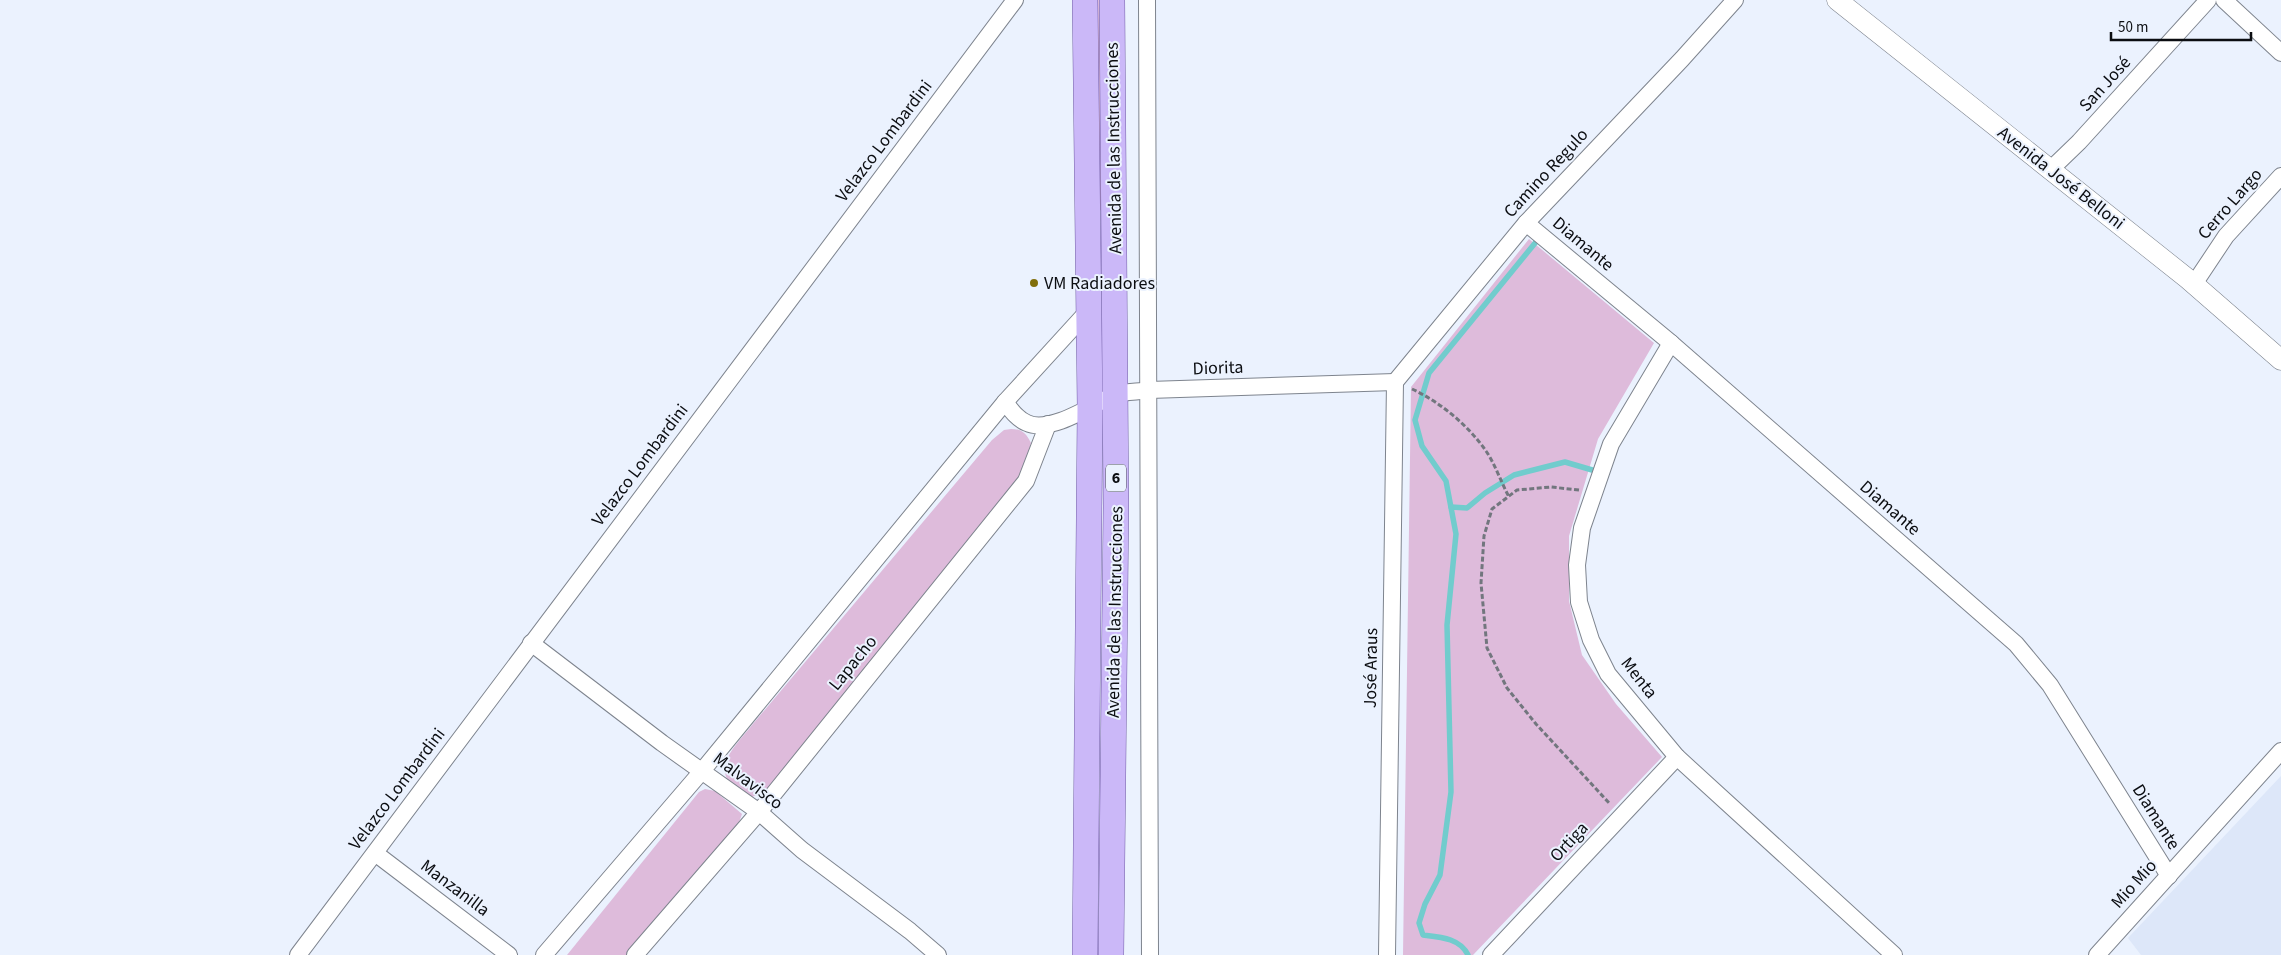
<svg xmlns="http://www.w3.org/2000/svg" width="2281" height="955" font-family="'Source Sans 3',sans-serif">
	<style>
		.built { fill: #dde7f9 }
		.green { fill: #debbdb }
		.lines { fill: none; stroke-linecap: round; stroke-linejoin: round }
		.stream { stroke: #71cccd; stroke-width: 5.5 }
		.minor-casing { stroke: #7e848e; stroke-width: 18 }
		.tertiary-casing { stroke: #7e848e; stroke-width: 21 }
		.primary-casing { stroke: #715ea5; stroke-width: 26 }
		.path { stroke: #72767e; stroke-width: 3; stroke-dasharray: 5 2.5; stroke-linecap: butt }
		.minor { stroke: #fff; stroke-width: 16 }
		.tertiary { stroke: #fff; stroke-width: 20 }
		.primary { stroke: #cbb8f8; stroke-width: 25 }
		.poi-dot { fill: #806e0b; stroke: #ebf2fe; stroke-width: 2 }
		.labels { text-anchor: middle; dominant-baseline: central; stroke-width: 4; stroke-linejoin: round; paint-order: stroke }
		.shield { fill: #ebf2fe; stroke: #4e5258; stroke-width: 1 }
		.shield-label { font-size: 16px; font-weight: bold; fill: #0b0d11 }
		.street-label { font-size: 18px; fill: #0b0d11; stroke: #ebf2fe }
		.poi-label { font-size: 18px; fill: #0b0d11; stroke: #ebf2fe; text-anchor: start }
	</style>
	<rect width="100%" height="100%" fill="#ebf2fe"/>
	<polygon class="built" points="2281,776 2281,955 2141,955 2128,938"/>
	<g class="green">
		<polygon points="1093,0 1102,0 1105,211 1099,210"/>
		<polygon points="1529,239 1654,343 1598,439 1569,536 1569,601 1582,655 1616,704 1662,757 1473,955 1403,955 1411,387"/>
		<path d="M 1011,429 C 1022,429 1026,433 1031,443 L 1023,472 L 768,790 L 762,794 L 751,797 C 745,793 736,789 731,784 C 712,765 741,740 752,725 L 992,440 L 1004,430 Z"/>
		<polygon points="705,789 715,791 742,814 737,828 635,955 567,955 699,792"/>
	</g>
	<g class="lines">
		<g class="stream">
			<polyline points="1451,507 1467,508 1485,493 1514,475 1565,462 1599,472"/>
			<path d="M 1468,955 C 1460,938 1440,937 1423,935 L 1419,923 L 1425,904 L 1440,875 L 1451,792 L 1447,625 L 1456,534 L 1446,481 L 1422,446 L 1415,420 L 1429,373 L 1540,237"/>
		</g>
		<defs>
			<g id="minor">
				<polyline points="1147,0 1150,955"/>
				<polyline points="2224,0 2281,53"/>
				<polyline points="2050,170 2079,142 2208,0"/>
				<polyline points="1526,223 1671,343 2016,644 2050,685 2169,876"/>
				<polyline points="2194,284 2226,236 2281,176"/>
				<polyline points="1671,343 1611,444 1582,528 1577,565 1579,602 1591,640 1608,674 1677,757 1894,955"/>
				<polyline points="1395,382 1526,223 1682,59 1735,0"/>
				<path d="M 1005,402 C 1011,410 1017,419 1027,423 C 1050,434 1094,404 1114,395 C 1124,391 1139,392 1149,390 L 1395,382"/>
				<polyline points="531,643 662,743 759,812 802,850 910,931 938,955"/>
				<polyline points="375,853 509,955"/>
				<polyline points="298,955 1015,0"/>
				<polyline points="544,955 702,771 1005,402 1088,311"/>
				<polyline points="635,955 759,812 1026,481 1048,424"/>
				<polyline points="1387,955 1395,382"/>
				<polyline points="1491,955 1677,757"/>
				<polyline points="2097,955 2281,751"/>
			</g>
			<polyline id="tertiary" points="1837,0 2188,279 2281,360"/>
			<g id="primary">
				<polyline points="1085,955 1090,409 1085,0"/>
				<polyline points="1111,955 1116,506 1112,0"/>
			</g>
		</defs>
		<use href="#minor" class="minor-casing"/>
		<use href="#tertiary" class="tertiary-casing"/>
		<use href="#primary" class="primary-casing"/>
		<g class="path">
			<path d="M 1412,389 C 1440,402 1468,425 1486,451 C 1495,464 1501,482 1509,497"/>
			<polyline points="1579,490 1551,487 1517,490 1492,509 1484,536 1481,583 1487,648 1507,688 1536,724 1610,804"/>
		</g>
		<use href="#minor" class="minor"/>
		<use href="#tertiary" class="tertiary"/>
		<use href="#primary" class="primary"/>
	</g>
	<circle class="poi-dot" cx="1034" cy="283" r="5"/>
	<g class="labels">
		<rect class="shield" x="1106" y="464.5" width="20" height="27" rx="4"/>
		<g class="shield-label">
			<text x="1116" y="478">6</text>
		</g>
		<g class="street-label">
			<text transform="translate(2105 84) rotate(-48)">San José</text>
			<text transform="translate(884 141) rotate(-53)">Velazco Lombardini</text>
			<text transform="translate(1114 148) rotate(-91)">Avenida de las Instrucciones</text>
			<text transform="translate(1546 173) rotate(-47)">Camino Regulo</text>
			<text transform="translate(2061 178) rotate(38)">Avenida José Belloni</text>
			<text transform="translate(2230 204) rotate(-49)">Cerro Largo</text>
			<text transform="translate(1583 244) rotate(40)">Diamante</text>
			<text transform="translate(1218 368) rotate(-2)">Diorita</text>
			<text transform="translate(640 465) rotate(-53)">Velazco Lombardini</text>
			<text transform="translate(1890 508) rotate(41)">Diamante</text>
			<text transform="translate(1115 612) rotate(-89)">Avenida de las Instrucciones</text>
			<text transform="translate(853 663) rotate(-51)">Lapacho</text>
			<text transform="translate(1371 668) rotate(-89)">José Araus</text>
			<text transform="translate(1639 678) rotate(52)">Menta</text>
			<text transform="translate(748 781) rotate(37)">Malvavisco</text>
			<text transform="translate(397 789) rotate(-53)">Velazco Lombardini</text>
			<text transform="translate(2156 817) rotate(58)">Diamante</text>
			<text transform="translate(1569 842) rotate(-47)">Ortiga</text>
			<text transform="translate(2134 884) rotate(-48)">Mio Mio</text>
			<text transform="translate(455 888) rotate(37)">Manzanilla</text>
		</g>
		<g class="poi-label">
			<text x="1044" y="283">VM Radiadores</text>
		</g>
	</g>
	<path d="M2111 32v8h140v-8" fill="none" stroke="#0b0d11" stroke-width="2.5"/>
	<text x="2118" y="32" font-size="15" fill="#0b0d11" stroke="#ebf2fe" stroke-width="4" paint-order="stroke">50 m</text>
</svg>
